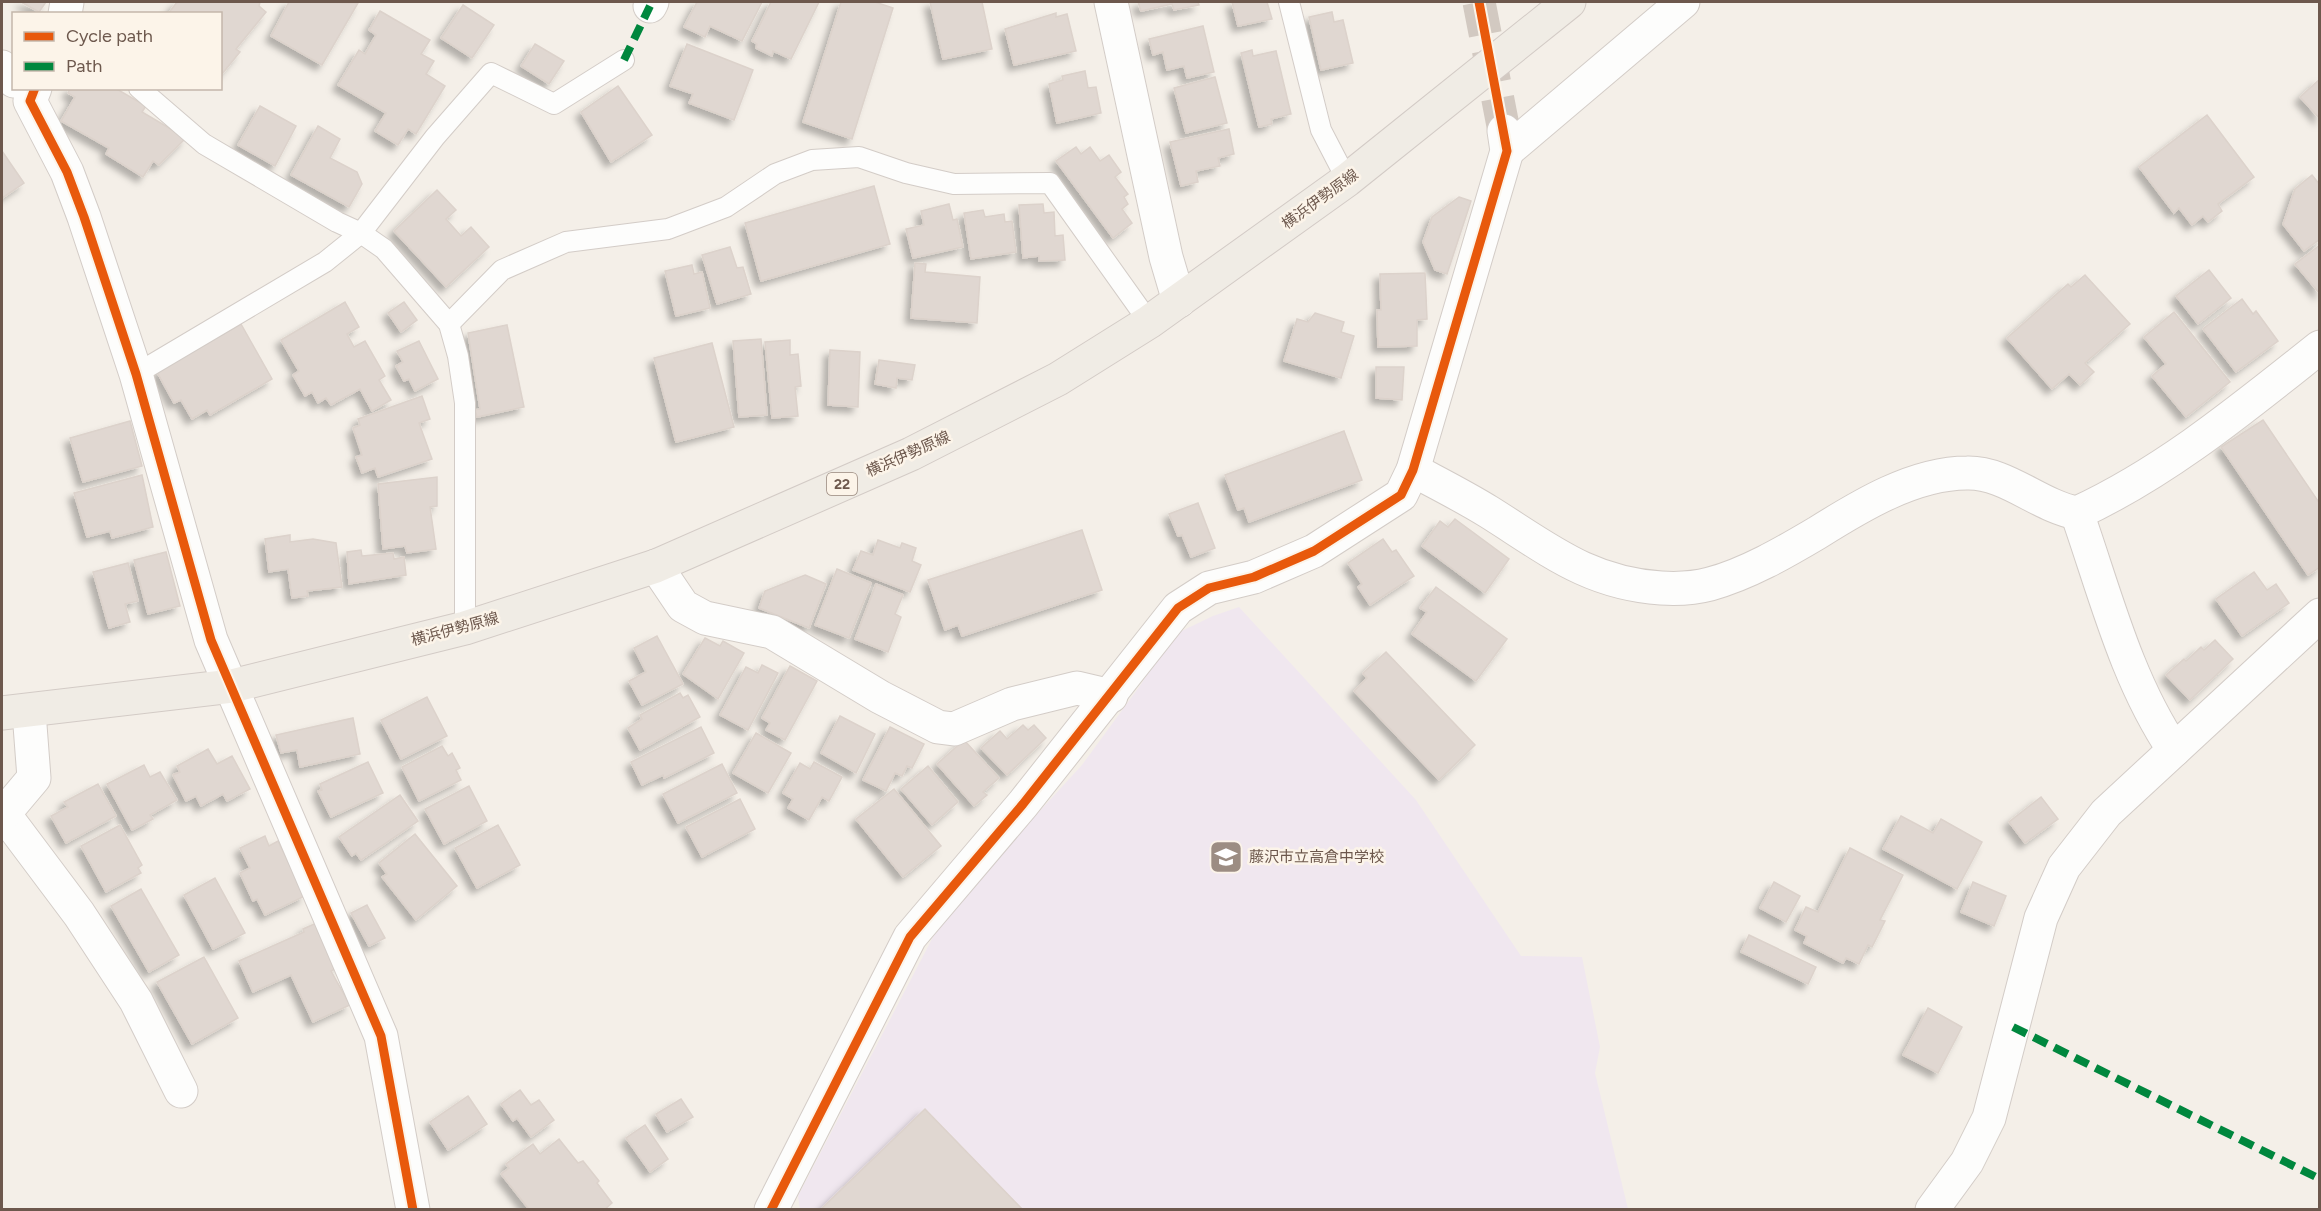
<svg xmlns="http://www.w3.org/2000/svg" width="2321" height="1211" font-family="Figtree,'Noto Sans JP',sans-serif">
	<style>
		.education { fill: #f0e7ef }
		.building { fill: #e0d7d1; stroke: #dcd2cb; stroke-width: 1.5; filter: url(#shadow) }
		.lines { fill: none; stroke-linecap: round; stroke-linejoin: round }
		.street-tunnel { stroke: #d2c9c1; stroke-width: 33; stroke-dasharray: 33 16; stroke-linecap: butt }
		.lane-casing { stroke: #d3ccc7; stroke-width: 22 }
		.street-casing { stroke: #d3ccc7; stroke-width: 35 }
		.primary-casing { stroke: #d3cbc6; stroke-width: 35 }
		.lane { stroke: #fdfdfc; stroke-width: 20 }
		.street { stroke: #fdfdfc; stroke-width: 33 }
		.primary { stroke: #f0ece5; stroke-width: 33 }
		.quiet { stroke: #00873e; stroke-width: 8; stroke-dasharray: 15 8; stroke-linecap: butt }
		.cycleway-casing { stroke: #fcf4e9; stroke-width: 13 }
		.cycleway { stroke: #e8590c; stroke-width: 9 }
		.labels { text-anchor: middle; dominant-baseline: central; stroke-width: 5; stroke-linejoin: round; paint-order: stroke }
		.shield { fill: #fcf4e9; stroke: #98877c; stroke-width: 1.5 }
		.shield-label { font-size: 14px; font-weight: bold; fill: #6d584d }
		.street-label { font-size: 15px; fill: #6d584d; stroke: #fcf4e9 }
		.poi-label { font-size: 15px; fill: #6d584d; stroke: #fcf4e9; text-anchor: start }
	</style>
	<defs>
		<filter id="shadow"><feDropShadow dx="-5.5" dy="5.5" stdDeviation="3" flood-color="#0004"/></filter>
	</defs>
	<rect width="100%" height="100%" fill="#f4efe8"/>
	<polygon class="education" points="1239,607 1416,800 1521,956 1582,957 1600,1047 1595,1073 1628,1209 800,1210 798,1196 945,914 1082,765 1142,683 1167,638 1213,616"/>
	<g class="building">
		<polygon points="21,2 46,2 39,12"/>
		<polygon points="177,2 260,2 259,6 266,12 236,49 240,52 222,74 220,14 168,14"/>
		<polygon points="289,2 358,3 322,65 271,36"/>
		<polygon points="697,2 762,2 742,41 710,26 705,37 684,27"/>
		<polygon points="771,2 819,2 791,59 773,51 772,56 756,48 757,44 752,41"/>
		<polygon points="841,2 875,2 893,8 852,139 803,122"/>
		<polygon points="930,2 982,2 992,49 943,59"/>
		<polygon points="1138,2 1198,2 1199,5 1174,10 1172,4 1141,11"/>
		<polygon points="1232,2 1267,2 1272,19 1238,26"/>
		<polygon points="463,5 494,25 472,58 441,38"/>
		<polygon points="380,11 430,40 421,54 434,61 426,74 445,86 416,134 408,129 398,145 375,131 386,113 338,85 359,50 365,54 376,35 369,30"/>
		<polygon points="1332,12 1334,22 1343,20 1353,63 1321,70 1309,17"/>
		<polygon points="1056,13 1056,17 1067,14 1076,51 1014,65 1005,29"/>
		<polygon points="1203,26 1214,72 1187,78 1184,66 1167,70 1163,52 1153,55 1149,39"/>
		<polygon points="535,44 564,61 549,84 521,66"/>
		<polygon points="687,44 753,70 734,120 689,103 693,94 670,86"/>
		<polygon points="1252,50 1253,56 1276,51 1291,114 1271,119 1272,124 1259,127 1241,53"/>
		<polygon points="1085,71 1088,88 1096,87 1101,113 1057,123 1049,84 1063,80 1062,76"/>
		<polygon points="1215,77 1227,123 1186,133 1174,88"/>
		<polygon points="2320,79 2320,119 2300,97"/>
		<polygon points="618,86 652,135 611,162 581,112"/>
		<polygon points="70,88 115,88 146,106 142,112 186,138 159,165 153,161 143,177 106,154 109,148 61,121 75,97 68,93"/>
		<polygon points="260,106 296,126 275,166 238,145"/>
		<polygon points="2207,115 2254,177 2218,204 2222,211 2208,222 2203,216 2192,225 2179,208 2174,213 2139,167"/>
		<polygon points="318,126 340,139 330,158 357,172 362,184 349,207 291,175"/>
		<polygon points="1229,129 1234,154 1218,158 1220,166 1196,171 1198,182 1181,186 1170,142"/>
		<polygon points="1076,147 1081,154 1090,147 1100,161 1109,155 1121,172 1115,177 1128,194 1124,197 1128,204 1122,209 1132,223 1113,238 1056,161"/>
		<polygon points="2,151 24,183 2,198"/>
		<polygon points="2312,175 2320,185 2320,239 2304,251 2283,224 2295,189"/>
		<polygon points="874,186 890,244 761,281 745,223"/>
		<polygon points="437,190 456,210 446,219 461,236 471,227 489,247 446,287 394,231"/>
		<polygon points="1459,197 1471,201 1447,274 1435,270 1423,242 1432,217"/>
		<polygon points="949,204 953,220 957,219 963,247 913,258 906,229 924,225 921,211"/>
		<polygon points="1043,204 1044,213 1054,212 1055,236 1063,235 1065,260 1039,261 1039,256 1023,258 1019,205"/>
		<polygon points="983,210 985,217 1004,214 1005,222 1012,221 1016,252 971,259 964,213"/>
		<polygon points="2320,245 2320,294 2295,264"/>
		<polygon points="730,247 737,268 743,267 751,294 717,304 702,255"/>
		<polygon points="915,263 926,264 925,272 980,277 977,323 911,318"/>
		<polygon points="692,265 694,274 702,272 710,308 676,316 665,271"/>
		<polygon points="2209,270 2231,298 2198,324 2176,296"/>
		<polygon points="1425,273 1427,319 1417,320 1417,346 1378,347 1377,310 1381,310 1380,274"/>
		<polygon points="2085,275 2130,324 2085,363 2094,372 2080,385 2069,374 2052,389 2007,338 2068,284 2071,287"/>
		<polygon points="2242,299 2253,314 2256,311 2278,341 2236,372 2203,329"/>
		<polygon points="345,302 359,327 347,334 354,347 365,341 385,376 379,380 391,400 372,411 360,389 331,405 326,398 318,403 312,392 305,396 293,375 299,371 281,340"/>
		<polygon points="404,302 417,320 401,332 388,313"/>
		<polygon points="2174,312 2230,382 2186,417 2152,376 2166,364 2144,337"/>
		<polygon points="1315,313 1344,322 1341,332 1354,336 1341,378 1284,361 1297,319 1308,322"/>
		<polygon points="241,324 272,379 210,415 207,410 192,419 181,400 174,403 157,372"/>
		<polygon points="507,325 524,407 477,417 475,410 480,409 468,333"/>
		<polygon points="761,339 767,415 739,417 733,341"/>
		<polygon points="790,340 790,355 798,354 801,386 795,387 798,416 772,418 765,342"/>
		<polygon points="419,341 438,379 415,391 409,379 404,381 396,366 403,362 397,351"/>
		<polygon points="712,343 734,427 676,442 654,358"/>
		<polygon points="830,350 860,352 858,407 828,405"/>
		<polygon points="879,360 915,365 912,380 897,378 896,388 875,384"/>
		<polygon points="1376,367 1404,367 1402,400 1376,398"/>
		<polygon points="422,396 430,419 419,423 432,459 378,477 375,468 362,473 356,457 362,455 353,428 360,425 358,419"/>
		<polygon points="2263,420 2320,504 2320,567 2308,575 2221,447"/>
		<polygon points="130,421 142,466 83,482 70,438"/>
		<polygon points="1344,431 1362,480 1249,522 1244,508 1238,510 1225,475"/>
		<polygon points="142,475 153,527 112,538 110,531 87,537 74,493"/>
		<polygon points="437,477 437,506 430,507 436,549 407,553 405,546 383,549 378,484"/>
		<polygon points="1198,503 1215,548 1191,557 1182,535 1178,536 1169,514"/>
		<polygon points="1455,519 1509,559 1485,593 1422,546 1440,521 1448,527"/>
		<polygon points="1082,530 1102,590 962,636 958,625 945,630 928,580"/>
		<polygon points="290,535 290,542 313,539 336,543 342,587 307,591 308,596 292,598 288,569 269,572 265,539"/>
		<polygon points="1383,539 1392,552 1396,550 1414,576 1370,605 1358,587 1362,584 1348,563"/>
		<polygon points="878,540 900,548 902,543 916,548 912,561 921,565 910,592 853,570 861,551 873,555"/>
		<polygon points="361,550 362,556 393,553 394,559 404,557 406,575 349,584 347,552"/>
		<polygon points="166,552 180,606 148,614 134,560"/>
		<polygon points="128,563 138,601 125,604 130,622 109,628 93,572"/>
		<polygon points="837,569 871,583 849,638 815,625"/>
		<polygon points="2254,572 2267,590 2276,584 2289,603 2242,636 2216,599"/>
		<polygon points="805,575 826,584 809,628 759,608 765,591"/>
		<polygon points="876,584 903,595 895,614 901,617 888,652 855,639"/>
		<polygon points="1436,587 1507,639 1476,681 1412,634 1427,612 1420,608"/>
		<polygon points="657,636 683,684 642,705 629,681 646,672 634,648"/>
		<polygon points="705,638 720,646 723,641 744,653 718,699 683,674"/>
		<polygon points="2215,640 2233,659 2190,700 2166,675 2184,659 2186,661 2201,647 2204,650"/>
		<polygon points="1386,652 1475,745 1439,780 1354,691 1367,678 1363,673"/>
		<polygon points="762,665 778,673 748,730 720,715 746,667 758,673"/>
		<polygon points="790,666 817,681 785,740 766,730 770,723 762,718"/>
		<polygon points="680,693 683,698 688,695 700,717 640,750 628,728 642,719 640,715"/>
		<polygon points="427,697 447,736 401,759 381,720"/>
		<polygon points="840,716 875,734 856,773 821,753"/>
		<polygon points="353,718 360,754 300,767 297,750 281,753 276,735"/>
		<polygon points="1023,725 1028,730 1034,725 1046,738 1007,775 981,748 1000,731 1007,739"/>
		<polygon points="701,727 714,753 664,778 663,775 642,785 631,762"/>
		<polygon points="890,727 924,744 912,768 907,766 902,776 895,773 886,791 863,780"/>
		<polygon points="756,733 791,753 768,793 733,773"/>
		<polygon points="964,740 999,778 983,792 987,795 974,806 937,764"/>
		<polygon points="442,746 448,756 452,753 460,768 456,770 461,780 419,801 402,767"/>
		<polygon points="208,749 217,764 232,756 250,789 227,801 223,794 201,806 196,796 186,801 173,775 180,772 177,766"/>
		<polygon points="368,762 383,793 331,817 318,791 322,790 320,784"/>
		<polygon points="814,762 842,777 829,801 822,797 809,820 788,808 793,799 783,793 800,763 810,769"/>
		<polygon points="722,764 737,793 678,823 663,794"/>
		<polygon points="144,765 150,777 160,772 177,800 150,815 153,819 132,830 107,784"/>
		<polygon points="928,766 958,802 932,825 901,789"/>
		<polygon points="98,784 116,816 66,843 51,816 68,807 64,802"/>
		<polygon points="469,786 487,821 444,844 425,809"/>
		<polygon points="894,789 941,846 903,877 856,819"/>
		<polygon points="400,795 418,821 361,860 356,853 352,856 339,837"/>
		<polygon points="2041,797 2058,819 2025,843 2009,822"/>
		<polygon points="740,799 755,829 702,857 686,827"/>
		<polygon points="1901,816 1933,833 1941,819 1982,842 1957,889 1883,849"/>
		<polygon points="120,825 142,865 138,868 141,873 106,892 81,846"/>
		<polygon points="498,825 520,865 477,888 455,848"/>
		<polygon points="415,834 457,886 416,920 382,877 387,874 379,863"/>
		<polygon points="265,836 269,846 278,841 305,896 265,915 257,899 253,901 240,873 250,868 240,848"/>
		<polygon points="1850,848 1903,875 1880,920 1885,921 1872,947 1868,945 1859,964 1846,958 1843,963 1804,943 1807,936 1795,930 1806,907 1818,912"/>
		<polygon points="215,878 245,933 213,949 184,895"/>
		<polygon points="1774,882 1800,896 1786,922 1760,908"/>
		<polygon points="1973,882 2006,896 1994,926 1961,912"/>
		<polygon points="141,889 179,955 149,972 111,906"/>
		<polygon points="367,905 385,938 369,946 351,913"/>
		<polygon points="321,921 337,968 331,971 350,1005 313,1022 291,975 253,992 239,961 304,932 303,929"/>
		<polygon points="1749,935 1816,967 1808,984 1741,952"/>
		<polygon points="204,957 238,1018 192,1044 157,982"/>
		<polygon points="1928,1008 1962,1027 1938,1073 1903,1055"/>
		<polygon points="520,1090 531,1105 539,1100 554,1120 531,1137 517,1118 513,1121 501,1104"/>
		<polygon points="468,1096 487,1124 448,1150 430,1122"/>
		<polygon points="681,1099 693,1117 667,1132 656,1114"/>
		<polygon points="925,1109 1023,1210 821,1209"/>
		<polygon points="645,1125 668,1159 650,1172 626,1138"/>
		<polygon points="559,1139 578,1163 583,1161 599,1181 597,1183 612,1203 604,1210 526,1210 528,1208 501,1174 509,1168 506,1164 533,1144 540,1154"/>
	</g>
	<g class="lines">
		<polyline class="street-tunnel" points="1479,2 1504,131"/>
		<defs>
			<g id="lane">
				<polyline points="1289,2 1321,130 1347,180"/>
				<polyline points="139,88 204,144 337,222 361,233 384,249 449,324 458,356 465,403 465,628"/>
				<polyline points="449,324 502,270 566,242 668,229 726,207 775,174 812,160 859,157 906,173 954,184 1050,183 1149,322"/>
				<polyline points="136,374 325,262 361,233 435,137 491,73 554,104 624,60"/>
			</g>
			<g id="street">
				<polyline points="1111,2 1166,257 1179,301"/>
				<polyline points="650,6 652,2"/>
				<polyline points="65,14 67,2"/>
				<polyline points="2,67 14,81"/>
				<polyline points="35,88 30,101 67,172 84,217 136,374 211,640 381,1036 413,1210"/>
				<polyline points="1507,151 1683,2"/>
				<path d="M 1413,470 C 1439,484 1465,497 1489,512 C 1548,549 1588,583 1661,588 C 1677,589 1695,588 1710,584 C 1747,574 1785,552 1817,533 C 1860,506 1914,473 1967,473 C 2006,472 2039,506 2077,513 C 2166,472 2243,408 2320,347"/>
				<path d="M 2077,513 C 2105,593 2126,679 2174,750"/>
				<polyline points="656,566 683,606 705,618 772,632 880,697 938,727 954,729 1012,704 1077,688 1111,696"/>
				<polyline points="4,814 79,914 136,1001 181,1091"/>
				<polyline points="2,816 34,778 29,712"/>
				<polyline points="771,1210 910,937 1023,804 1178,608 1209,588 1254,577 1314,551 1401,495 1413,470 1507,151 1504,131"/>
				<polyline points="1932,1210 1967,1162 1989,1118 2041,918 2064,867 2106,813 2320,615"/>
			</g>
			<polyline id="primary" points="2,713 232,686 465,628 656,566 911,454 1058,379 1149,322 1347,180 1569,2"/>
		</defs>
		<use href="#lane" class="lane-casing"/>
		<use href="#street" class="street-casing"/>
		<use href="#primary" class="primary-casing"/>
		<use href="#lane" class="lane"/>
		<use href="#street" class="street"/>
		<use href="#primary" class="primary"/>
		<g class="quiet">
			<polyline points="624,60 650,6"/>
			<polyline points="2013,1027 2320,1179"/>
		</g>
		<defs>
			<g id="cycleway">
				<polyline points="35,88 30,101 67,172 84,217 136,374 211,640 381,1036 413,1210"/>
				<polyline points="771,1210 910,937 1023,804 1178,608 1209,588 1254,577 1314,551 1401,495 1413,470 1507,151 1479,2"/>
			</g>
		</defs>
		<use href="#cycleway" class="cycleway-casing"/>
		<use href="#cycleway" class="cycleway"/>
	</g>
	<defs>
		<symbol id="school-square" viewBox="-11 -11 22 22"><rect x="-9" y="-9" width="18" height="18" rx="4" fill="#9c8d83" stroke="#fcf4e9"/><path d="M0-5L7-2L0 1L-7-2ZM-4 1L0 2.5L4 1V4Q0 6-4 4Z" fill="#fff"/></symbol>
	</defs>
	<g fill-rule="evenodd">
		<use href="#school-square" x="1207" y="838" width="38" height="38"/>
	</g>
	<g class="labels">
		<rect class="shield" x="827" y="473" width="30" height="22" rx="4.5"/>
		<g class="shield-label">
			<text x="842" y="484">22</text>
		</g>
		<g class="street-label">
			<text transform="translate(1320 199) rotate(-36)">横浜伊勢原線</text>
			<text transform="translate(908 454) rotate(-24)">横浜伊勢原線</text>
			<text transform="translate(455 629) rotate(-15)">横浜伊勢原線</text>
		</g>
		<g class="poi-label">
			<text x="1249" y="857">藤沢市立高倉中学校</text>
		</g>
	</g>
	<rect width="2321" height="1211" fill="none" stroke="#6d584d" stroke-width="6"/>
	<rect x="12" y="12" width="210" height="78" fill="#fcf4e9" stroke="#c3b6ab" stroke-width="1.5"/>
	<rect x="24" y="32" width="30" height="9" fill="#e8590c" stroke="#c3b6ab" stroke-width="1.5"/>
	<text x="66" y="42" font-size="18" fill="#6d584d">Cycle path</text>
	<rect x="24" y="62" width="30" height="9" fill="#00873e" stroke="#c3b6ab" stroke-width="1.5"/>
	<text x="66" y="72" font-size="18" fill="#6d584d">Path</text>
</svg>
